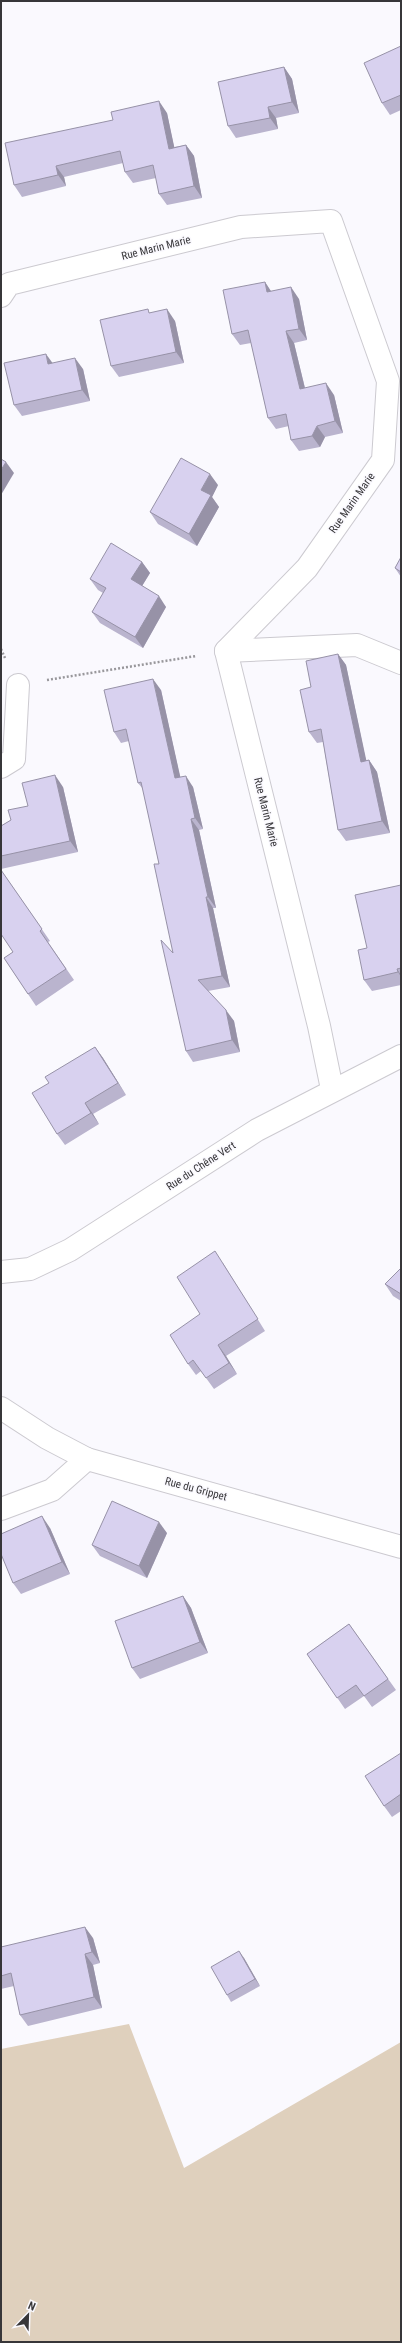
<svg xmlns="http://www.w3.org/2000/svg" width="402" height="2343" font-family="'Roboto Condensed',sans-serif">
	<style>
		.green { fill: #dfd0bd }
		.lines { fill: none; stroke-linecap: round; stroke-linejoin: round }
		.street-casing { stroke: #cccad0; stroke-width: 24 }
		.path { stroke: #98979b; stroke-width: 2.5; stroke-dasharray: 2 2; stroke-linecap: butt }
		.street { stroke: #fff; stroke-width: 22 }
		.wall { fill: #bab4ce }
		.shaded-wall { fill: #9792a7 }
		.building { fill: #d8d1ef; stroke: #9792a7 }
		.labels { text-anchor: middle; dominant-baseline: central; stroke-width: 3; stroke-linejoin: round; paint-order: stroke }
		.street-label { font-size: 11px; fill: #373639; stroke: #faf9fe }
	</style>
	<rect width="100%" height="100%" fill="#faf9fe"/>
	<polygon class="green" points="129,2024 184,2168 401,2042 401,2342 1,2342 1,2049"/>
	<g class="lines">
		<defs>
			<g id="street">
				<polyline points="1,296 9,284 241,227 331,221 388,381 383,460 307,568 226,651 319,1026 332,1089"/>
				<polyline points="226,651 357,645 401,663"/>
				<polyline points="1,767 14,759 18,685"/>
				<polyline points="1,1272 30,1269 70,1250 257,1130 401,1056"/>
				<polyline points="1,1408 47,1438 87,1459 401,1547"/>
				<polyline points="1,1509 52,1490 87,1459"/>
			</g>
		</defs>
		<use href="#street" class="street-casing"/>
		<g class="path">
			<polyline points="1,649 5,658"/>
			<polyline points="47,680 196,656"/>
		</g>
		<use href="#street" class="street"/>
	</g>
	<g class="wall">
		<polygon points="401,46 401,110 390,115 382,103"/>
		<polygon points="284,67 292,79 299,113 276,118 278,129 236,138 228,126"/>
		<polygon points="167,113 174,147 186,145 194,156 202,198 167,205 159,194 156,178 133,183 125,172 123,163 64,177 66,186 22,197 14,185"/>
		<polygon points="265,282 271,291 299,299 307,340 294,343 305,388 334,395 343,433 325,437 320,447 299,451 291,440 289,426 276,429 268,418 251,343 240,345 232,334"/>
		<polygon points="151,313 175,321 184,363 119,377 111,366"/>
		<polygon points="53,363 83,369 90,401 22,416 14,405"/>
		<polygon points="218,485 212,497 219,507 197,546 158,524 150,512"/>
		<polygon points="401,557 401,577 395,568"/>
		<polygon points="142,562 150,573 142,586 166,607 143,648 100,623 92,612 103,593 98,590 90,579"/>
		<polygon points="338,654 346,665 366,761 369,760 377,772 390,833 346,841 338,830 323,742 317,743 309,732 311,687"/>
		<polygon points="161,690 180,777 193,787 203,829 199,830 216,908 213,908 230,987 208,991 234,1021 240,1052 193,1062 186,1051 173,953 159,864 143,789 138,783 129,741 121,743 114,732"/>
		<polygon points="63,787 78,852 1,869 1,826 11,820 28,806"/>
		<polygon points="1,870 50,941 48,942 74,980 36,1006 4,958 13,952"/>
		<polygon points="401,885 401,985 372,991 364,980 367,948"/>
		<polygon points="95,1047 103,1058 126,1095 93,1114 99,1124 65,1145 57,1134 49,1083"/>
		<polygon points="223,1263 265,1331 226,1356 237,1374 214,1389 201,1371 196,1375 188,1364 200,1314"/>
		<polygon points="401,1268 401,1301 393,1296 385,1284"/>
		<polygon points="50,1528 70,1574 21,1594 13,1583"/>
		<polygon points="167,1533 147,1578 100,1556 92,1545"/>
		<polygon points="183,1596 191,1608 208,1653 140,1679 132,1668"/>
		<polygon points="349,1624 396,1690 372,1707 364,1696 345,1709 307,1654"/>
		<polygon points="401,1753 401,1811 392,1817 384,1806"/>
		<polygon points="93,1938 100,1963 93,1965 102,2008 28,2026 20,2015 14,1986 1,1989 1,1947"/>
		<polygon points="244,1958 260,1986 231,2002 227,1995"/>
	</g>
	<g class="shaded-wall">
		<polygon points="284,67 292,79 299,113 292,102"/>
		<polygon points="159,101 167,113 177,160 169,149"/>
		<polygon points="268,107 276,118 278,129 270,118"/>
		<polygon points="186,145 194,156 202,198 194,186"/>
		<polygon points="56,166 64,177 66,186 58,175"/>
		<polygon points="265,282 272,293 267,292"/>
		<polygon points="291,287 299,299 307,340 299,329"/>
		<polygon points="167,309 175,321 184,363 176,352"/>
		<polygon points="286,331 294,343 308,401 300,389"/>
		<polygon points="46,354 54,365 48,364"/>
		<polygon points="75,358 83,369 90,401 82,390"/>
		<polygon points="326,383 334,395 343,433 335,421"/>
		<polygon points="317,426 325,437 320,447 312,436"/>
		<polygon points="6,462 14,473 1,495 1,470"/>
		<polygon points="210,474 218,485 212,497 219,507 197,546 189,534 201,490"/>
		<polygon points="142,562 150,573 139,591 131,579"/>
		<polygon points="159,596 166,607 143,648 135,637"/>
		<polygon points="338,654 346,665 369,773 361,762"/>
		<polygon points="153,679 161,690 183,789 175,778"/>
		<polygon points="369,760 377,772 390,833 382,821"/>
		<polygon points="55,775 63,787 78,852 70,841"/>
		<polygon points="186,776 193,787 203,829 195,818"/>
		<polygon points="191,819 199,830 216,908 208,897"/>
		<polygon points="206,897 213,908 230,987 222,976"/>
		<polygon points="397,969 401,975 401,977 398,972"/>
		<polygon points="226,1010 234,1021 240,1052 232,1040"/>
		<polygon points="95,1047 103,1058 126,1095 118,1083"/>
		<polygon points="85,1103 93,1114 99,1124 91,1113"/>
		<polygon points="218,1345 226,1356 237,1374 229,1363"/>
		<polygon points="42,1516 50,1528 70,1574 62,1562"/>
		<polygon points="159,1522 167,1533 147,1578 139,1566"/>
		<polygon points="183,1596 191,1608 208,1653 200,1642"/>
		<polygon points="85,1927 93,1938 100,1963 92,1952"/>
		<polygon points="239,1951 244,1958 260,1986 255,1979"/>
		<polygon points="85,1954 93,1965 102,2008 94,1997"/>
	</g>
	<g class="building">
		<polygon points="401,46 401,95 382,103 364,63"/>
		<polygon points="284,67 292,102 268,107 270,118 228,126 218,82"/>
		<polygon points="159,101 169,149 186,145 194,186 159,194 153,165 125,172 120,151 56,166 58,175 14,185 5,143 113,120 111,112"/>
		<polygon points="265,282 267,292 291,287 299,329 286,331 300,389 326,383 335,421 317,426 312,436 291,440 286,414 268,418 248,330 232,334 223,290"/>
		<polygon points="148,309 149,313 167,309 176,352 111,366 100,320"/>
		<polygon points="46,354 48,364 75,358 82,390 14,405 4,363"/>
		<polygon points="181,458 210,474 201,490 211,495 189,534 150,512"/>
		<polygon points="1,459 6,462 1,470"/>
		<polygon points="111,543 142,562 131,579 159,596 135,637 92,612 106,588 90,579"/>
		<polygon points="401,557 401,572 395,568"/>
		<polygon points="338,654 361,762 369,760 382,821 338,830 321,729 309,732 300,690 311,687 306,661"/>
		<polygon points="153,679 175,778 186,776 195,818 191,819 208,897 206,897 222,976 198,980 226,1010 232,1040 186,1051 161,940 173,953 154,864 159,864 141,782 138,783 126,729 114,732 104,690"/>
		<polygon points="55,775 70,841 1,856 1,826 11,820 8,810 28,806 22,783"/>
		<polygon points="1,870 42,929 40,931 66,969 28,994 4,958 13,952 1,934"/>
		<polygon points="401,885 401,968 397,969 398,972 364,980 358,950 367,948 355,895"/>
		<polygon points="95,1047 118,1083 85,1103 91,1113 57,1134 32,1093 49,1083 45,1077"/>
		<polygon points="215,1251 258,1319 218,1345 229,1363 206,1378 193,1360 188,1364 170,1335 200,1314 177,1277"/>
		<polygon points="401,1268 401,1294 385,1284"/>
		<polygon points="112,1501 159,1522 139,1566 92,1545"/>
		<polygon points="42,1516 62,1562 13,1583 1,1554 1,1534"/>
		<polygon points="183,1596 200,1642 132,1668 115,1621"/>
		<polygon points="349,1624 388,1679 364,1696 356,1685 337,1698 307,1654"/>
		<polygon points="401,1753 401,1794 384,1806 365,1776"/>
		<polygon points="85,1927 92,1952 85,1954 94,1997 20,2015 11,1973 1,1976 1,1947"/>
		<polygon points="239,1951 255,1979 227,1995 211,1967"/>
	</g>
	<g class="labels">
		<g class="street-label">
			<text transform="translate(156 248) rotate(-14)">Rue Marin Marie</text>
			<text transform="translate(352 503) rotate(-55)">Rue Marin Marie</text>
			<text transform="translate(266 812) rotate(76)">Rue Marin Marie</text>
			<text transform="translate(201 1166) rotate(-33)">Rue du Chêne Vert</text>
			<text transform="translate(196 1489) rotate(15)">Rue du Grippet</text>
		</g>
	</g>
	<rect width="402" height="2343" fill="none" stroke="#373639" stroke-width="4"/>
	<g transform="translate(28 2315) rotate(23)" stroke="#faf9fe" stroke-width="3" paint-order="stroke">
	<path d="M0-3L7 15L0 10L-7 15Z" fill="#373639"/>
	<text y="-6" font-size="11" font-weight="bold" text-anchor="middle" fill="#373639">N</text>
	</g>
</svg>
